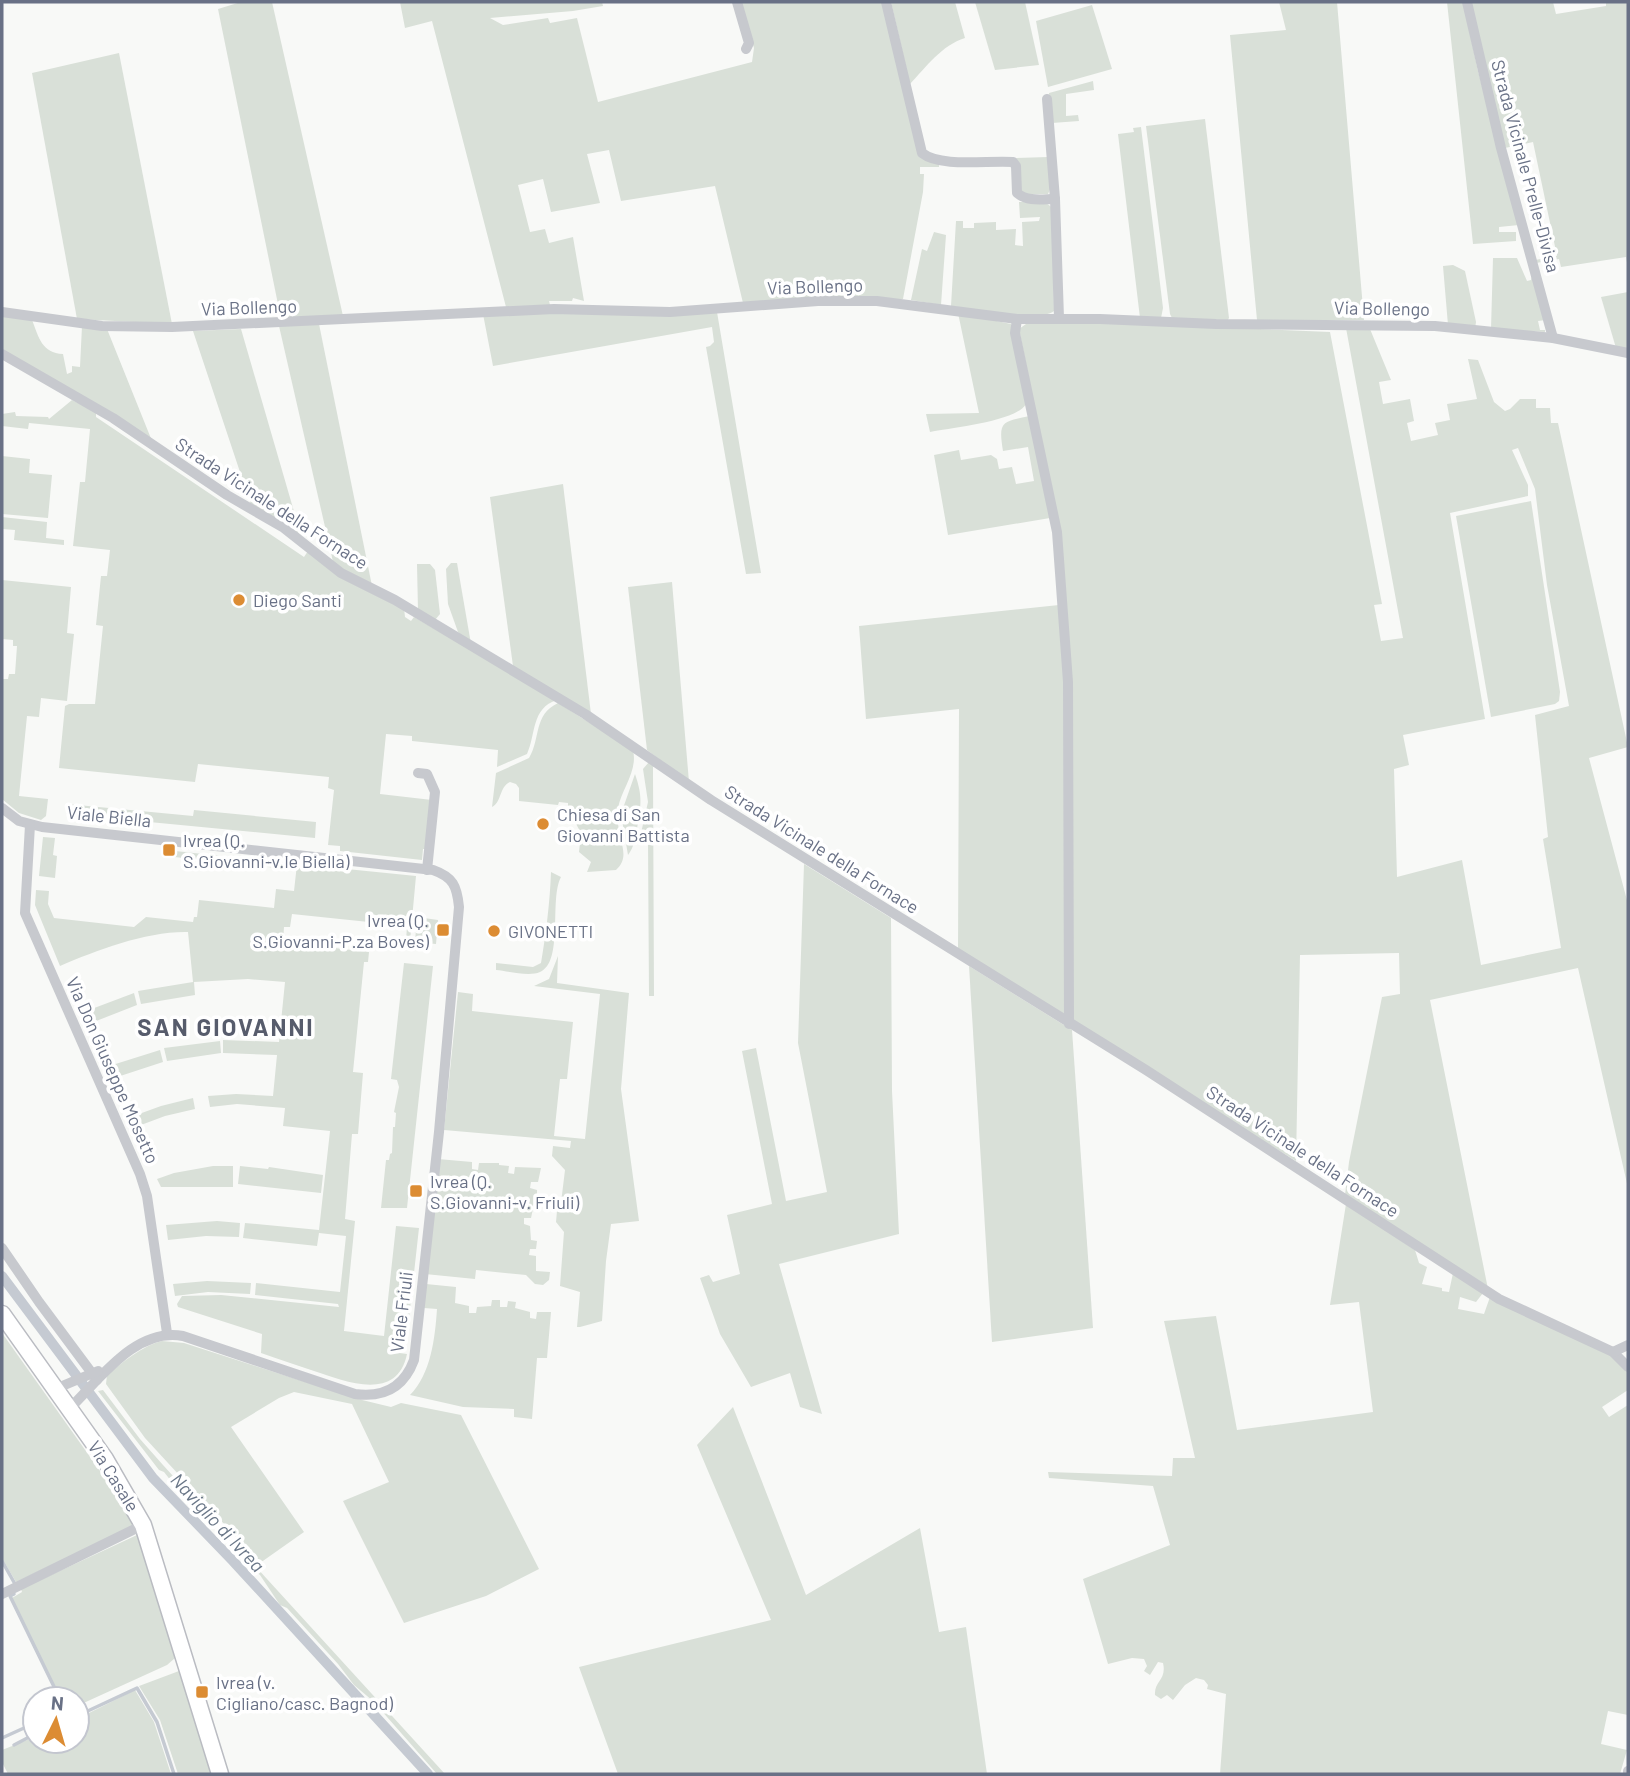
<svg xmlns="http://www.w3.org/2000/svg" width="1630" height="1776" font-family="Barlow,sans-serif">
	<style>
		.green { fill: #d9e0d8; fill-rule: evenodd }
		.lines { fill: none; stroke-linecap: round; stroke-linejoin: round }
		.stream { stroke: #c5cad2; stroke-width: 3.5 }
		.canal { stroke: #c5cad2; stroke-width: 10 }
		.secondary-casing { stroke: #babcc2; stroke-width: 19 }
		.minor { stroke: #c7c9ce; stroke-width: 10 }
		.secondary { stroke: #fff; stroke-width: 16 }
		.poi-dot { fill: #dc8c33; stroke: #fff; stroke-width: 2.5 }
		.labels { text-anchor: middle; dominant-baseline: central; stroke-width: 7; stroke-linejoin: round; paint-order: stroke }
		.street-label { font-size: 18px; fill: #697186; stroke: #fff }
		.poi-label { font-size: 18px; fill: #697186; stroke: #fff; text-anchor: start }
		.water-label { font-size: 19px; font-style: italic; fill: #6a7788; stroke: #fff }
		.district-label { font-size: 24px; font-weight: bold; letter-spacing: 2px; fill: #575c6c; stroke: #fff }
	</style>
	<rect width="100%" height="100%" fill="#f8f9f7"/>
	<g class="green">
		<polygon points="241,2 272,2 343,316 281,319 218,9"/>
		<polygon points="400,2 602,2 603,6 573,11 490,18 503,25 548,18 550,23 577,18 598,102 752,62 754,48 740,2 883,2 918,150 939,162 939,167 920,167 920,174 924,174 923,192 903,299 743,303 715,186 621,201 609,150 587,154 600,203 551,212 543,179 518,185 530,232 545,229 549,243 573,237 584,301 573,298 572,301 549,301 550,305 506,307 432,21 405,28"/>
		<path d="M 891,2 L 955,2 L 965,38 C 942,45 926,67 910,84 Z"/>
		<polygon points="975,2 1025,2 1039,65 995,70"/>
		<polygon points="1279,2 1337,2 1364,320 1257,320 1230,35 1286,30"/>
		<polygon points="1447,2 1463,2 1478,71 1519,225 1499,227 1499,232 1516,232 1516,241 1473,244"/>
		<polygon points="1469,2 1553,2 1556,14 1606,6 1606,2 1628,2 1628,268 1626,257 1561,267 1559,259 1536,263 1535,260 1557,256 1533,142 1505,148"/>
		<polygon points="1092,5 1112,69 1048,87 1036,21"/>
		<polygon points="119,53 172,324 77,319 32,73"/>
		<polygon points="1093,81 1094,90 1066,94 1066,116 1078,115 1079,121 1052,123 1049,93"/>
		<polygon points="1205,119 1229,318 1227,321 1173,320 1170,314 1146,126"/>
		<polygon points="1141,127 1163,308 1161,318 1140,318 1118,134 1134,132 1133,128"/>
		<polygon points="1048,157 1051,187 1048,194 1021,194 1016,158"/>
		<path d="M 1019,202 C 1030,202 1045,198 1052,208 L 1054,311 C 1039,323 971,309 951,306 L 956,221 L 963,221 L 963,228 L 974,228 L 974,223 L 996,222 L 996,230 L 1016,229 L 1015,245 L 1023,246 L 1022,222 L 1039,221 L 1040,217 L 1020,218 Z"/>
		<polygon points="934,232 946,235 941,305 911,300 922,249 927,251"/>
		<polygon points="1493,258 1517,258 1527,281 1531,280 1532,275 1546,320 1538,321 1540,330 1545,330 1545,332 1491,329"/>
		<polygon points="1453,265 1465,271 1476,322 1475,329 1448,325 1443,266"/>
		<polygon points="1628,292 1628,350 1616,348 1601,297"/>
		<polygon points="717,312 761,573 746,574 706,347 710,346 714,342 712,327 493,366 483,314"/>
		<path d="M 958,313 L 1011,324 L 1026,404 C 1017,421 951,428 930,432 L 926,414 L 979,413 Z"/>
		<path d="M 2,316 L 32,320 C 39,338 42,353 63,354 L 67,374 L 72,372 L 72,366 L 80,367 L 82,326 L 107,329 L 152,441 L 2,351 Z"/>
		<path d="M 1066,321 L 1330,332 L 1382,604 L 1374,605 L 1381,641 L 1403,638 L 1346,328 L 1370,329 L 1391,380 L 1379,382 L 1383,404 L 1410,399 L 1414,421 L 1407,423 L 1411,441 L 1438,435 L 1435,423 L 1450,420 L 1447,404 L 1477,399 L 1468,359 L 1478,360 L 1494,402 L 1505,411 L 1510,409 L 1520,399 L 1536,399 L 1536,408 L 1550,408 L 1551,423 L 1558,423 L 1628,747 L 1589,758 L 1628,904 L 1628,1188 L 1578,968 L 1430,1000 L 1488,1289 L 1345,1195 L 1349,1162 L 1382,997 L 1400,994 L 1399,953 L 1300,955 L 1296,1161 L 1073,1024 L 1060,532 L 1019,329 L 1026,324 ZM 1518,448 L 1535,489 L 1547,585 L 1569,706 L 1535,715 L 1548,837 L 1543,839 L 1561,948 L 1481,965 L 1462,860 L 1397,877 L 1394,769 L 1409,765 L 1403,735 L 1485,719 L 1450,513 L 1528,496 L 1528,485 L 1512,450 Z"/>
		<polygon points="319,324 372,586 334,566 279,326"/>
		<polygon points="241,329 302,539 251,505 193,331"/>
		<path d="M 72,400 L 96,412 L 96,417 L 304,557 L 308,551 L 404,608 L 405,617 L 411,621 L 414,617 L 557,700 C 531,708 536,735 527,754 L 497,767 L 498,750 L 412,741 L 412,736 L 386,734 L 380,794 L 432,800 L 426,849 L 423,849 L 422,860 L 340,851 L 340,846 L 328,845 L 334,790 L 328,788 L 329,777 L 198,764 L 195,782 L 59,768 L 65,706 L 69,704 L 95,704 L 103,626 L 96,625 L 101,576 L 107,576 L 110,550 L 73,546 L 80,482 L 85,482 L 90,429 L 29,423 L 28,429 L 2,426 L 2,414 L 15,412 L 16,416 L 48,417 L 49,419 Z"/>
		<path d="M 1030,416 L 1050,518 L 948,535 L 934,455 L 959,450 L 961,460 L 991,455 L 997,459 L 999,469 L 1012,467 L 1016,484 L 1034,481 L 1028,447 L 1003,451 C 998,421 1002,422 1030,416 Z"/>
		<polygon points="2,456 30,459 29,473 52,475 48,518 2,514"/>
		<polygon points="563,484 591,714 513,666 490,497"/>
		<polygon points="1531,501 1560,692 1559,701 1555,704 1491,717 1456,516"/>
		<polygon points="2,517 47,522 46,538 64,540 64,545 14,540 15,530 2,529"/>
		<polygon points="451,563 457,563 471,644 458,632 448,604 446,569"/>
		<polygon points="417,564 430,564 435,570 440,614 435,620 418,611"/>
		<polygon points="2,580 71,587 67,633 74,634 67,701 41,698 39,717 27,716 19,796 48,799 46,816 41,820 19,813 2,799 2,679 8,679 9,674 15,674 17,646 13,646 13,640 2,639"/>
		<polygon points="672,582 689,782 647,750 628,587"/>
		<polygon points="1059,605 1065,695 1065,1015 958,951 959,709 866,719 859,626"/>
		<path d="M 558,703 L 633,750 C 638,771 622,788 618,808 C 616,819 619,829 621,840 C 624,852 626,861 616,870 L 587,872 L 591,862 L 579,852 L 581,833 L 568,809 L 568,803 L 559,802 L 558,805 L 519,801 L 519,788 L 516,784 L 510,782 C 499,787 502,802 492,807 L 496,773 L 529,758 C 541,738 533,715 558,703 Z"/>
		<polygon points="649,762 656,767 653,767 653,773 654,996 649,996 648,841 646,838 639,842 648,802 643,769"/>
		<path d="M 635,774 C 643,797 641,806 637,829 C 635,839 634,847 628,855 L 621,814 Z"/>
		<polygon points="67,804 193,816 194,810 316,822 315,838 66,814"/>
		<polygon points="43,837 55,838 53,855 57,856 55,878 39,876"/>
		<polygon points="166,850 287,863 286,869 165,856"/>
		<path d="M 297,864 L 416,876 L 410,941 L 406,941 L 407,926 L 292,914 L 290,927 L 284,927 L 283,942 L 369,952 L 368,962 L 364,962 L 353,1072 L 363,1073 L 358,1134 L 352,1134 L 345,1219 L 355,1221 L 344,1331 L 384,1336 L 396,1226 L 419,1228 L 407,1336 L 394,1335 L 392,1352 L 407,1354 C 397,1403 344,1381 314,1371 C 296,1365 278,1359 261,1353 L 262,1334 L 178,1307 L 177,1304 L 182,1296 L 221,1295 L 339,1307 L 338,1304 L 255,1295 L 256,1283 L 340,1292 L 346,1236 L 319,1233 L 317,1246 L 243,1238 L 245,1223 L 319,1230 L 330,1131 L 283,1126 L 285,1108 L 237,1104 L 210,1107 L 208,1096 L 236,1094 L 273,1096 L 277,1055 L 223,1053 L 223,1040 L 279,1042 L 285,982 L 248,979 L 194,982 L 195,995 L 141,1004 L 138,991 L 193,982 L 188,932 C 147,931 97,950 60,966 L 35,905 L 36,890 L 49,891 L 48,904 L 54,918 L 134,927 L 146,917 L 193,922 L 194,917 L 197,917 L 199,900 L 274,908 L 276,889 L 294,891 Z"/>
		<polygon points="804,864 891,918 892,1091 899,1234 779,1264 822,1414 800,1407 790,1373 751,1387 720,1334 700,1278 709,1275 713,1282 740,1274 727,1215 772,1204 742,1051 756,1048 786,1201 827,1192 798,1043"/>
		<path d="M 551,872 L 561,877 C 549,899 564,962 540,972 C 529,977 508,971 496,970 L 496,963 L 533,967 L 541,963 C 546,934 550,901 551,872 Z"/>
		<polygon points="417,917 438,920 436,944 415,942"/>
		<polygon points="558,956 557,983 629,993 621,1089 639,1221 611,1224 606,1261 602,1321 580,1327 577,1327 580,1292 560,1286 564,1232 556,1222 557,1211 560,1211 565,1170 552,1156 553,1146 570,1148 571,1141 444,1130 458,992 473,994 472,1011 573,1022 567,1079 560,1079 554,1136 585,1139 600,994 534,986 549,979"/>
		<polygon points="404,963 433,966 407,1208 381,1208 386,1160 389,1160 390,1154 392,1153 393,1127 395,1127 396,1113 394,1112 399,1087 397,1080 391,1079"/>
		<polygon points="969,966 1072,1030 1093,1328 992,1342"/>
		<polygon points="134,993 137,1005 86,1025 81,1013"/>
		<polygon points="220,1041 221,1053 167,1061 164,1048"/>
		<polygon points="160,1050 163,1062 111,1079 106,1067"/>
		<polygon points="193,1098 195,1109 165,1116 133,1128 128,1118 161,1106"/>
		<polygon points="438,1159 472,1162 472,1169 478,1170 479,1163 499,1163 499,1165 509,1166 508,1173 514,1174 515,1167 541,1168 538,1182 531,1182 530,1188 537,1190 537,1204 534,1204 531,1218 524,1218 524,1224 530,1226 531,1240 537,1241 536,1249 530,1249 529,1255 536,1256 536,1271 550,1272 549,1280 543,1285 535,1284 526,1275 476,1270 475,1279 425,1274"/>
		<polygon points="213,1166 233,1166 233,1187 161,1187 157,1179 174,1173"/>
		<polygon points="240,1166 268,1169 269,1167 323,1175 321,1193 238,1184"/>
		<path d="M 1346,1204 L 1415,1250 L 1419,1263 L 1427,1267 L 1422,1284 L 1442,1288 L 1442,1291 L 1449,1292 L 1453,1273 L 1483,1293 L 1476,1302 L 1460,1297 L 1458,1309 L 1484,1314 L 1490,1297 L 1611,1355 L 1628,1371 L 1628,1390 L 1602,1407 L 1609,1417 L 1628,1405 L 1628,1715 L 1608,1711 L 1601,1744 L 1627,1750 L 1620,1774 L 1220,1774 L 1226,1694 L 1207,1689 L 1208,1685 L 1204,1680 L 1196,1678 L 1185,1685 L 1173,1700 L 1167,1695 L 1161,1699 L 1155,1695 C 1154,1681 1167,1680 1163,1663 L 1158,1662 L 1150,1675 L 1144,1671 L 1147,1666 L 1144,1659 L 1132,1658 L 1108,1664 L 1083,1579 L 1170,1545 L 1153,1486 L 1049,1478 L 1048,1472 L 1172,1476 L 1173,1458 L 1195,1458 L 1164,1321 L 1216,1316 L 1237,1430 L 1373,1412 L 1359,1302 L 1330,1305 Z"/>
		<polygon points="217,1221 240,1223 239,1237 206,1236 168,1240 166,1225"/>
		<polygon points="207,1281 251,1283 250,1294 208,1292 175,1296 173,1284"/>
		<path d="M 426,1284 L 456,1287 L 455,1303 L 469,1306 L 469,1313 L 476,1313 L 477,1307 L 491,1306 L 492,1300 L 500,1300 L 500,1307 L 507,1307 L 508,1301 L 516,1302 L 515,1308 L 530,1312 L 530,1318 L 536,1319 L 537,1312 L 551,1312 L 547,1358 L 537,1358 L 532,1419 L 514,1417 L 514,1409 L 463,1407 L 410,1395 C 431,1374 435,1338 437,1309 L 424,1308 Z"/>
		<polygon points="2,1333 115,1492 133,1523 132,1527 16,1582 2,1558"/>
		<path d="M 162,1341 L 184,1343 L 358,1399 L 391,1407 L 401,1403 L 461,1415 L 539,1569 L 486,1596 L 404,1623 L 343,1501 L 389,1482 L 352,1404 L 294,1392 L 279,1398 L 231,1427 L 304,1532 L 260,1563 L 145,1438 L 106,1384 L 107,1375 C 123,1362 142,1346 162,1341 Z"/>
		<polygon points="103,1390 140,1439 163,1465 445,1774 437,1774 373,1701 354,1685 338,1664 287,1608 280,1605 260,1575 247,1564 227,1538 179,1491 164,1472 159,1470 98,1391"/>
		<polygon points="733,1407 806,1595 920,1528 939,1632 966,1627 987,1774 618,1774 579,1667 771,1620 697,1445"/>
		<polygon points="137,1535 176,1649 175,1658 167,1665 77,1706 77,1699 61,1699 12,1598 22,1592 21,1589"/>
		<polygon points="179,1671 184,1673 214,1774 178,1774 160,1720 139,1686"/>
		<polygon points="135,1690 154,1722 171,1774 8,1774 2,1762 2,1750 35,1737 35,1741 77,1741 77,1719"/>
	</g>
	<g class="lines">
		<g class="stream">
			<polyline points="2,1561 15,1584"/>
			<polyline points="14,1594 10,1596 60,1699"/>
			<polyline points="77,1716 137,1688 157,1722 174,1774"/>
			<polyline points="2,1738 35,1723"/>
			<polyline points="14,1745 35,1734"/>
		</g>
		<polyline class="canal" points="2,1276 153,1478 233,1561 428,1774"/>
		<defs>
			<polyline id="secondary" points="2,1314 105,1459 143,1525 220,1774"/>
		</defs>
		<use href="#secondary" class="secondary-casing"/>
		<g class="minor">
			<polyline points="737,2 749,43 746,49"/>
			<path d="M 886,2 L 922,153 C 941,168 988,160 1013,162 L 1016,166 L 1017,193 C 1028,202 1042,199 1055,199"/>
			<polyline points="1467,2 1501,148 1553,338"/>
			<polyline points="1047,99 1055,199 1059,318"/>
			<polyline points="2,312 102,326 172,327 554,309 670,312 818,301 877,301 1017,319 1100,319 1216,324 1435,326 1553,338 1628,353"/>
			<polyline points="1017,319 1015,333 1057,532 1068,682 1069,1024"/>
			<polyline points="2,354 113,418 227,495 284,528 341,573 395,600 585,714 711,800 1146,1070 1499,1299 1613,1352 1628,1367"/>
			<polyline points="418,773 427,774 435,792 427,870"/>
			<path d="M 2,808 L 19,821 L 42,827 L 433,870 C 453,877 457,886 459,907 L 439,1132 L 414,1360 C 404,1387 384,1398 355,1394 L 183,1336 C 136,1327 100,1379 70,1408"/>
			<polyline points="30,825 25,913 140,1174 147,1196 167,1333"/>
			<polyline points="2,1248 39,1302 97,1380"/>
			<polyline points="1613,1352 1628,1345"/>
			<polyline points="55,1389 98,1371"/>
			<polyline points="2,1594 143,1525"/>
			<polyline points="1628,1774 1628,1771"/>
		</g>
		<use href="#secondary" class="secondary"/>
	</g>
	<g class="poi-dot">
		<circle cx="239" cy="600" r="7"/>
		<circle cx="543" cy="824" r="7"/>
		<rect x="162" y="843" width="14" height="14" rx="3.5"/>
		<rect x="436" y="923" width="14" height="14" rx="3.5"/>
		<circle cx="494" cy="931" r="7"/>
		<rect x="409" y="1184" width="14" height="14" rx="3.5"/>
		<rect x="195" y="1685" width="14" height="14" rx="3.5"/>
	</g>
	<g class="labels">
		<g class="street-label">
			<text transform="translate(1526 166) rotate(75)">Strada Vicinale Prelle-Divisa</text>
			<text transform="translate(815 286) rotate(-2)">Via Bollengo</text>
			<text transform="translate(249 307) rotate(-2)">Via Bollengo</text>
			<text transform="translate(1382 308) rotate(1)">Via Bollengo</text>
			<text transform="translate(272 503) rotate(33)">Strada Vicinale della Fornace</text>
			<text transform="translate(109 816) rotate(6)">Viale Biella</text>
			<text transform="translate(822 849) rotate(32)">Strada Vicinale della Fornace</text>
			<text transform="translate(113 1070) rotate(66)">Via Don Giuseppe Mosetto</text>
			<text transform="translate(1303 1151) rotate(33)">Strada Vicinale della Fornace</text>
			<text transform="translate(401 1312) rotate(-83)">Viale Friuli</text>
			<text transform="translate(114 1476) rotate(58)">Via Casale</text>
		</g>
		<g class="poi-label">
			<text x="253" y="600">Diego Santi</text>
			<text x="557" y="814">Chiesa di San<tspan x="557" dy="21">Giovanni Battista</tspan></text>
			<text x="183" y="840">Ivrea (Q.<tspan x="183" dy="21">S.Giovanni-v.le Biella)</tspan></text>
			<text x="429" y="920" text-anchor="end">Ivrea (Q.<tspan x="429" dy="21">S.Giovanni-P.za Boves)</tspan></text>
			<text x="508" y="931">GIVONETTI</text>
			<text x="430" y="1181">Ivrea (Q.<tspan x="430" dy="21">S.Giovanni-v. Friuli)</tspan></text>
			<text x="216" y="1682">Ivrea (v.<tspan x="216" dy="21">Cigliano/casc. Bagnod)</tspan></text>
		</g>
		<g class="water-label">
			<text transform="translate(218 1522) rotate(47)">Naviglio di Ivrea</text>
		</g>
		<g class="district-label">
			<text x="226" y="1026">SAN GIOVANNI</text>
		</g>
	</g>
	<rect width="1630" height="1776" fill="none" stroke="#697186" stroke-width="7"/>
	<g transform="translate(56 1720) rotate(5)"><circle r="33" fill="#ffffff" stroke="#c3c6cf" stroke-width="2"/>
	<path d="M0-5L12 26L0 18L-12 26Z" fill="#dc8c33"/>
	<text y="-10" font-size="19" font-weight="bold" text-anchor="middle" fill="#697186">N</text>
	</g>
</svg>
